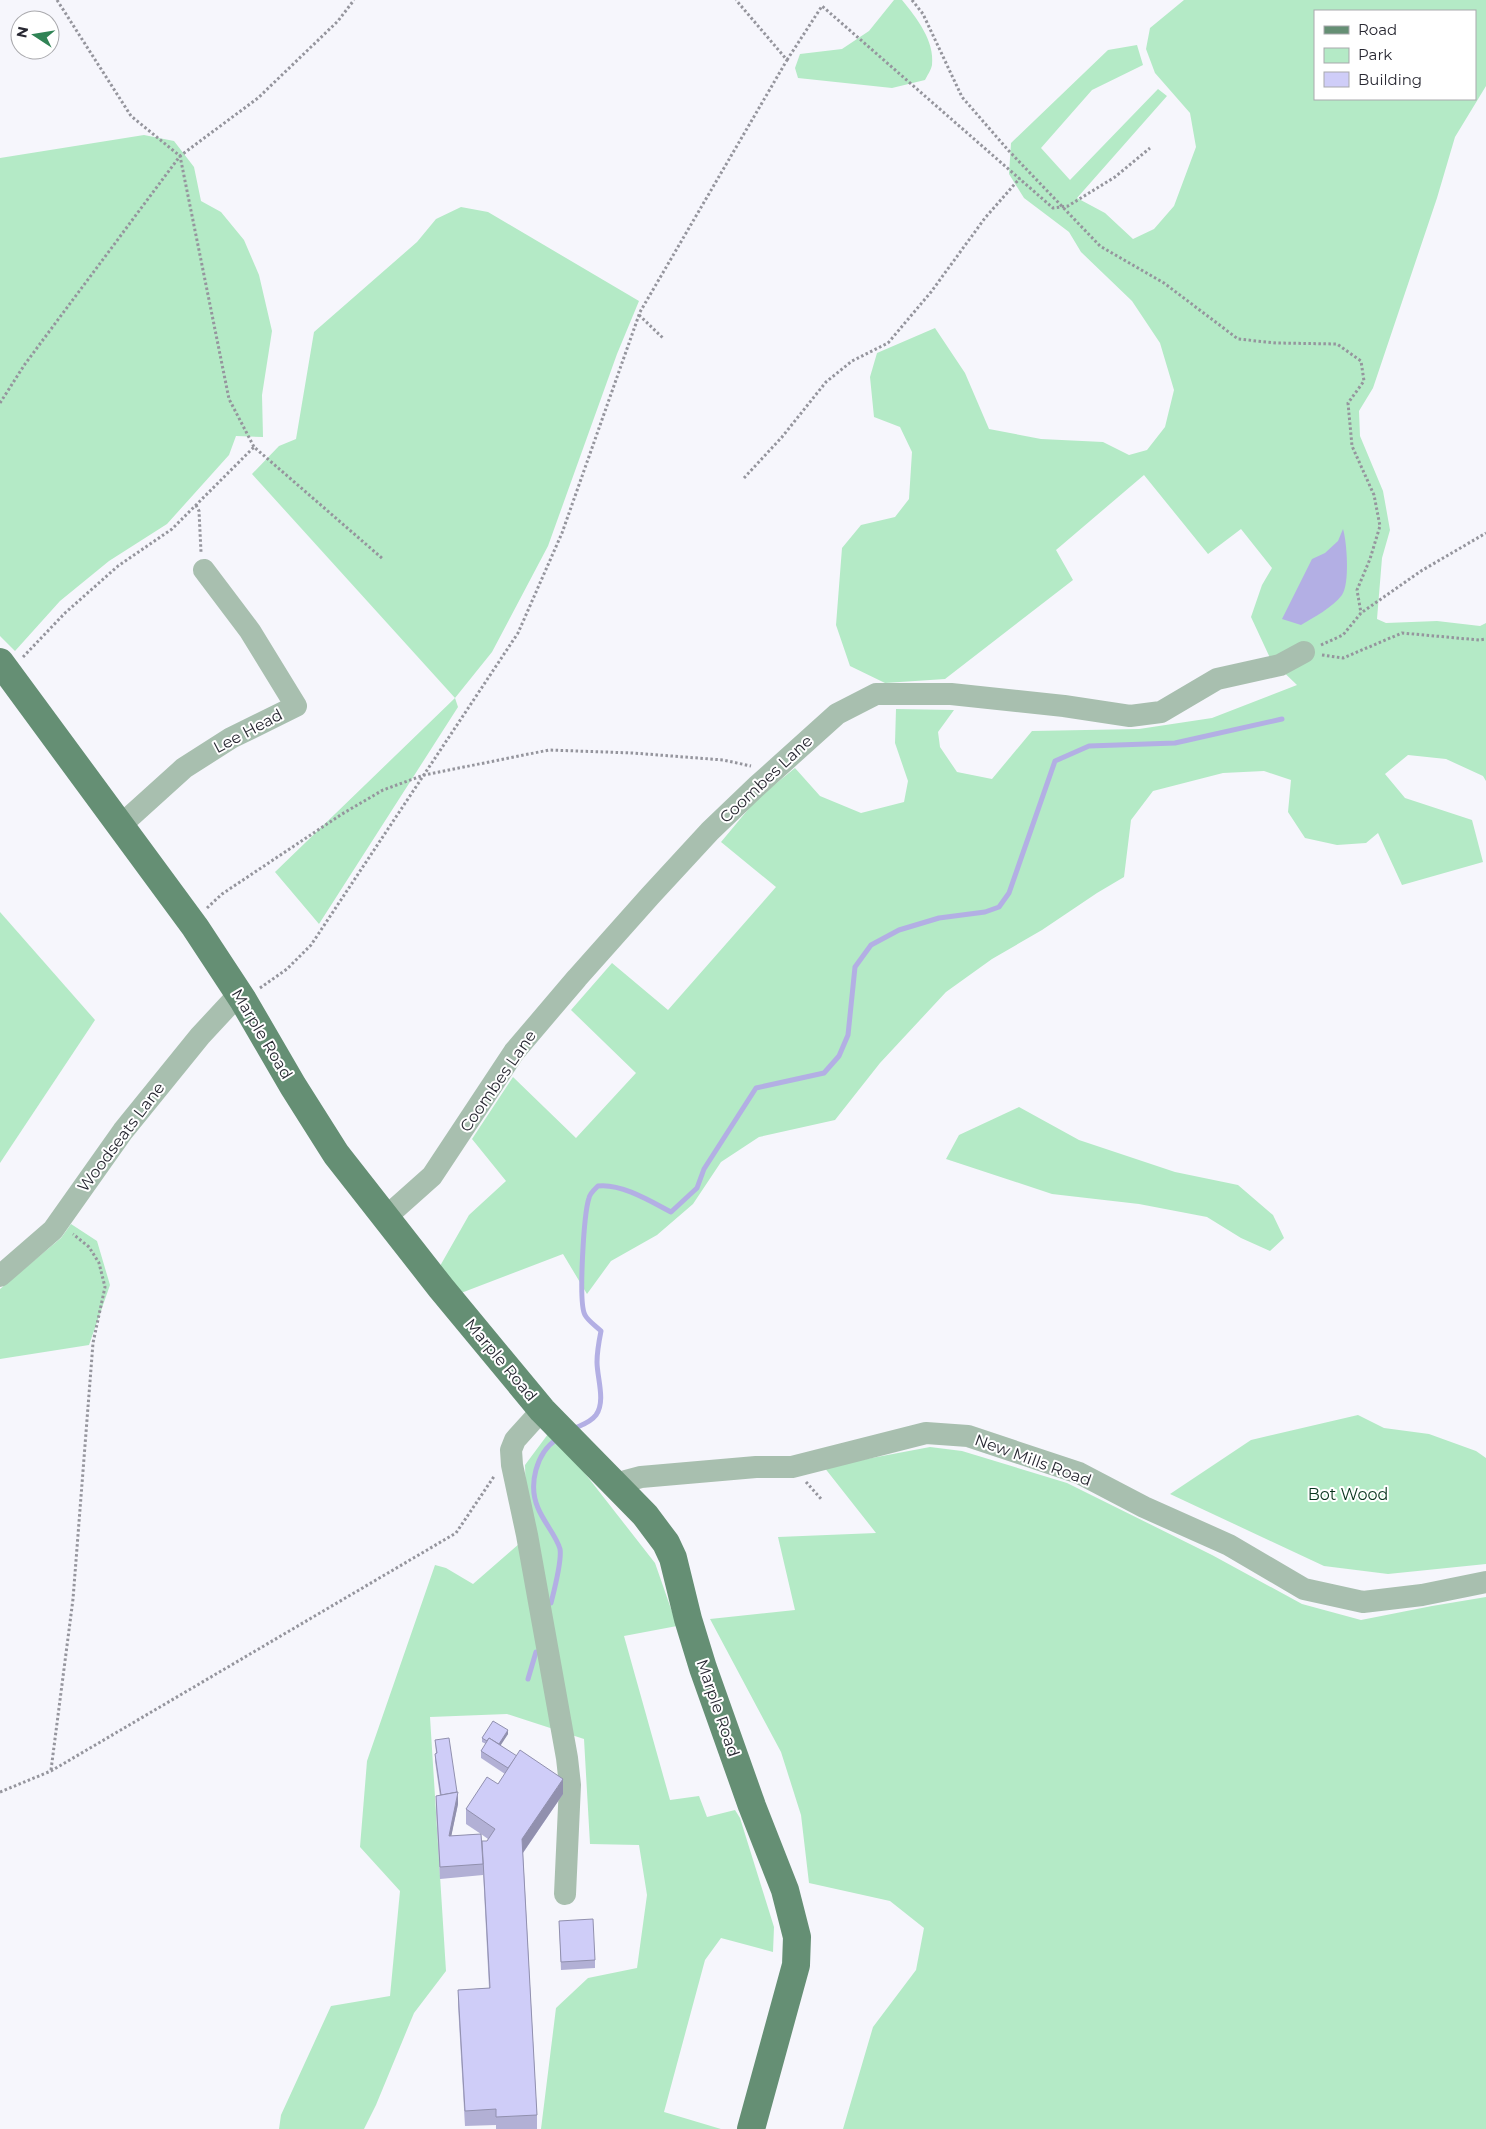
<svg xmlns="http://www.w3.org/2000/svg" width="1486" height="2129" font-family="Montserrat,sans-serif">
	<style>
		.green { fill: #b4eac6; fill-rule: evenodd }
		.water { fill: #b3afe4 }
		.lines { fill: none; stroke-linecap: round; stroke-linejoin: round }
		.stream { stroke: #b3afe4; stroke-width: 5 }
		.path { stroke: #95959d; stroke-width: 3; stroke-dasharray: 2.5 2.5; stroke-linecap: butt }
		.minor { stroke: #a8bfaf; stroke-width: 22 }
		.major { stroke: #658f74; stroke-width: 28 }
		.wall { fill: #b2b0d5; fill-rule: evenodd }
		.shaded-wall { fill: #9190ae }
		.building { fill: #cfcdf8; stroke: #9190ae }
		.labels { text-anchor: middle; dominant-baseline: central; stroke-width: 4; stroke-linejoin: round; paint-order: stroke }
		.street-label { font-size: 16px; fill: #282832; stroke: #fff }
		.park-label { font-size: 16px; fill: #08341d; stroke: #fff }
	</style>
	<rect width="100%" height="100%" fill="#f6f6fc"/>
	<g class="green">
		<path d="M 894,0 L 902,0 C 916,17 935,41 932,65 C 931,70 927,76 925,80 L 892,88 L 798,78 L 795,68 L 800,54 L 842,49 L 869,31 Z"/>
		<path d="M 1184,0 L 1486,0 L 1486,86 L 1455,137 L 1437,198 L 1373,388 L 1359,411 L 1360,436 L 1383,491 L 1390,530 L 1382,558 L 1377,619 L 1386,623 L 1437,621 L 1480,626 L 1486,623 L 1486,781 L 1483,776 L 1446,759 L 1408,755 L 1385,774 L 1405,798 L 1472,820 L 1483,862 L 1402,885 L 1378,833 L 1366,843 L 1337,845 L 1305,838 L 1288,812 L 1291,780 L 1264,771 L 1223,773 L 1153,791 L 1131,820 L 1124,877 L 1097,893 L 1042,930 L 992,959 L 946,992 L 880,1063 L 835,1120 L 759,1137 L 721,1162 L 693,1204 L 657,1235 L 611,1261 L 587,1294 L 563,1254 L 461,1293 L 440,1266 L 469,1215 L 506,1181 L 472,1139 L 513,1077 L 576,1138 L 636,1073 L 571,1010 L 612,963 L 668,1010 L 776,887 L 721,842 L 756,800 L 795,768 L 820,796 L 861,813 L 904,802 L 908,781 L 895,743 L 896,709 L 954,710 L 938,732 L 940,747 L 957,772 L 992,779 L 1032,731 L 1139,729 L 1212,718 L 1297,685 L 1271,660 L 1251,617 L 1262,585 L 1272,568 L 1241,529 L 1208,554 L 1144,475 L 1056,550 L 1073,580 L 945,679 L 885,683 L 850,666 L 836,625 L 842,548 L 861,525 L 895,517 L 909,499 L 912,452 L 900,427 L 874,417 L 870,377 L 877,353 L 935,328 L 965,373 L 989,429 L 1041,439 L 1103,442 L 1129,455 L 1147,450 L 1165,427 L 1174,390 L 1160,343 L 1132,301 L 1081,252 L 1069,232 L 1024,198 L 1009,174 L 1011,143 L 1108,50 L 1137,45 L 1143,65 L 1092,90 L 1041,148 L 1070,180 L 1158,89 L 1167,96 L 1077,198 L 1105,213 L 1133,239 L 1154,229 L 1174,206 L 1196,147 L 1190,113 L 1155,73 L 1146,49 L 1150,28 ZM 1315,11 L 1475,11 L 1475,99 L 1315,99 Z"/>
		<polygon points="144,135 174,141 194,167 201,201 221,212 244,240 259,275 272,331 262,395 263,437 236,436 229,455 167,524 109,561 60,601 15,651 0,636 0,158"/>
		<polygon points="461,207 488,212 639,301 617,354 548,546 492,652 455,698 458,707 319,924 275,872 455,698 252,474 279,446 296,439 314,332 417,242 436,219"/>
		<polygon points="0,912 95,1020 0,1163"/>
		<polygon points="1019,1107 1079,1140 1175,1172 1238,1185 1273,1215 1284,1238 1270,1251 1241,1238 1207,1217 1139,1204 1052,1194 946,1159 959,1135"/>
		<polygon points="71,1224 97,1241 110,1285 89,1345 0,1359 0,1289 61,1238"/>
		<polygon points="1358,1415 1384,1428 1429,1434 1476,1451 1486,1458 1486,1564 1388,1574 1324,1566 1170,1494 1251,1440"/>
		<polygon points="551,1430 655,1563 677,1626 624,1636 670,1800 699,1796 707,1817 735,1810 740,1818 774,1927 773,1952 721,1938 705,1960 664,2112 721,2129 541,2129 556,2008 588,1978 637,1968 647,1895 639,1845 590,1844 584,1739 507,1714 430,1717 446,1971 414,2013 376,2105 364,2129 279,2129 281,2115 331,2006 390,1996 400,1891 360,1847 367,1761 435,1565 446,1568 473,1584 527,1537 525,1465"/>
		<polygon points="930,1447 962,1451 1067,1483 1212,1555 1302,1604 1361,1620 1432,1606 1486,1597 1486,2129 843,2129 873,2027 916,1970 924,1928 890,1901 809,1883 801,1815 781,1752 710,1619 795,1610 778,1537 876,1533 824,1467"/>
	</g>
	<path class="water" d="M 1343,529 C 1347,542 1350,584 1342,595 C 1332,608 1314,617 1301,625 L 1282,619 L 1312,559 L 1325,553 L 1338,541 Z"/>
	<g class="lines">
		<g class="stream">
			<path d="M 573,1429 C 581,1425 590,1423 596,1415 C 606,1401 597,1378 597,1362 C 597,1352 599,1341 601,1331 C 596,1326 588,1321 585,1315 C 578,1303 584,1213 589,1198 C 590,1193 594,1190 598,1186 C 621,1183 652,1202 671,1212 L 697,1188 L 704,1169 L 756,1088 L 824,1073 L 839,1056 L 848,1035 L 855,967 L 871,945 L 899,930 L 939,918 L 985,912 L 999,907 L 1009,893 L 1055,761 L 1089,746 L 1175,743 L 1282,719"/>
			<path d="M 551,1603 C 554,1591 562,1561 560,1549 C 557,1537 543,1521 538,1508 C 528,1485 536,1453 557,1439"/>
			<polyline points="528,1679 536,1652"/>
		</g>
		<g class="path">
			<polyline points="57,0 131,116 180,156 229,399 254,447"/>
			<polyline points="912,0 923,14 962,97 1008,150 1100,246 1164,283 1238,339 1276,343 1337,344 1361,361 1364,381 1348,403 1352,446 1374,495 1380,526 1370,559 1357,590 1361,613"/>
			<polyline points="787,60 822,6 1053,208 1068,206 1115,177 1150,148"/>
			<polyline points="639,315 664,339"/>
			<polyline points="0,403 25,364 180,156 258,98 338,21 354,0"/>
			<polyline points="744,478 782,437 826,382 852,361 888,343 931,292 985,218 1020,178"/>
			<polyline points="196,505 199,511 201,552"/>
			<polyline points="1321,645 1343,635 1361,613 1421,571 1486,533"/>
			<polyline points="1322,655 1343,658 1402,633 1479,640 1486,639"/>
			<polyline points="23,657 65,613 118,566 172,529 254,447 383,559"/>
			<polyline points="207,908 222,894 342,814 383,790 424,775 549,750 633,753 723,760 751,766"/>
			<polyline points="260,988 287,969 311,945 518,633 562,533 640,312 787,60 736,0"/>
			<polyline points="806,1482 822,1500"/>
			<polyline points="51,1770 73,1599 93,1343 105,1287 99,1263 89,1247 73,1234"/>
			<polyline points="0,1792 51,1771 456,1533 495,1475"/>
		</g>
		<g class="minor">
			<polyline points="121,825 184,768 231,738 296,706 250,631 204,570"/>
			<polyline points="386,1217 432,1176 514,1052 577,978 650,896 710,831 757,786 837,714 876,694 951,694 1064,706 1130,716 1161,712 1217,679 1280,665 1304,652"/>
			<polyline points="0,1276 53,1230 123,1131 200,1036 239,994"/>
			<polyline points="542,1410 515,1440 511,1450 512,1465 527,1535 567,1758 570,1785 565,1894"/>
			<polyline points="619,1488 626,1481 641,1477 756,1467 792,1467 926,1433 968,1436 1079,1473 1144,1507 1229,1545 1304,1589 1363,1602 1422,1595 1486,1582"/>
		</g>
		<polyline class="major" points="0,662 195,927 243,1000 293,1086 336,1154 441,1288 542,1410 645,1515 666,1543 673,1558 688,1619 703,1668 752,1806 785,1890 797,1937 796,1965 751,2129"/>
	</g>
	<g class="wall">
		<path d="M 508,1734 L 500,1745 L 563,1794 L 523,1853 L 537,2115 L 537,2129 L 496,2129 L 496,2125 L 465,2126 L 458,2005 L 458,1990 L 489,1988 L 483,1871 L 483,1875 L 440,1879 L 436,1808 L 436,1796 L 440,1796 L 435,1761 L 435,1754 L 436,1753 L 435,1740 L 458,1804 L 451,1836 L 481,1834 L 466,1824 L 466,1809 L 498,1784 L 505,1774 L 481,1758 L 481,1751 L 486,1744 L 482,1742 L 482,1738 ZM 481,1834 L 488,1839 L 482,1849 Z"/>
		<polygon points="559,1921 595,1960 595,1968 561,1970"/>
	</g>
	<g class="shaded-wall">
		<polygon points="508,1730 508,1734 497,1751 497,1747"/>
		<polygon points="563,1779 563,1794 522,1854 522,1839"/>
		<polygon points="458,1792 458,1804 449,1847 449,1836"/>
	</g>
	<g class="building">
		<polygon points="493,1721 508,1730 499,1744 489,1738 487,1741 482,1738"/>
		<polygon points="449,1738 457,1792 441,1795 435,1754 437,1753 435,1740"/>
		<polygon points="489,1738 517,1756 508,1768 481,1751"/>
		<polygon points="520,1750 563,1779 522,1839 537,2115 496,2117 496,2109 465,2111 458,1990 490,1988 482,1841 487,1841 495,1829 466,1809 487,1777 498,1784"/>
		<polygon points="458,1792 449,1836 481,1834 483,1864 440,1867 436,1796"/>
		<polygon points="593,1919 595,1960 561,1962 559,1921"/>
	</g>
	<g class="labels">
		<g class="street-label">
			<text transform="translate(248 731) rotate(-28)">Lee Head</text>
			<text transform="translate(766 779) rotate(-43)">Coombes Lane</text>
			<text transform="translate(262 1034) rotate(59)">Marple Road</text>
			<text transform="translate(498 1081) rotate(-55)">Coombes Lane</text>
			<text transform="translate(121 1137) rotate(-53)">Woodseats Lane</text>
			<text transform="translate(501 1360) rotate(50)">Marple Road</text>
			<text transform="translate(1033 1460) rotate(20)">New Mills Road</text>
			<text transform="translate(718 1708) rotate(71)">Marple Road</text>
		</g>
		<g class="park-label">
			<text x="1348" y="1494">Bot Wood</text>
		</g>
	</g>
	<rect x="1314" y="10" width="162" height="90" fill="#ffffff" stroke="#a9a9ad"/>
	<rect x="1324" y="26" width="25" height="8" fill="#658f74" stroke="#a9a9ad"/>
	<text x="1358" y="35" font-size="15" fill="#282832">Road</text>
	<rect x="1324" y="48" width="25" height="15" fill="#b4eac6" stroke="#a9a9ad"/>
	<text x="1358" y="60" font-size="15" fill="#282832">Park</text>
	<rect x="1324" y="72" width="25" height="15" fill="#cfcdf8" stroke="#a9a9ad"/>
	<text x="1358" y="85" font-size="15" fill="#282832">Building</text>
	<g transform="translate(35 35) rotate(282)"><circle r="24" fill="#ffffff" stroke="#a9a9ad"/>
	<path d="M0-4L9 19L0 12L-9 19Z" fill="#308355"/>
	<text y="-8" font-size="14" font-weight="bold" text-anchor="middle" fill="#282832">N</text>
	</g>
</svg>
